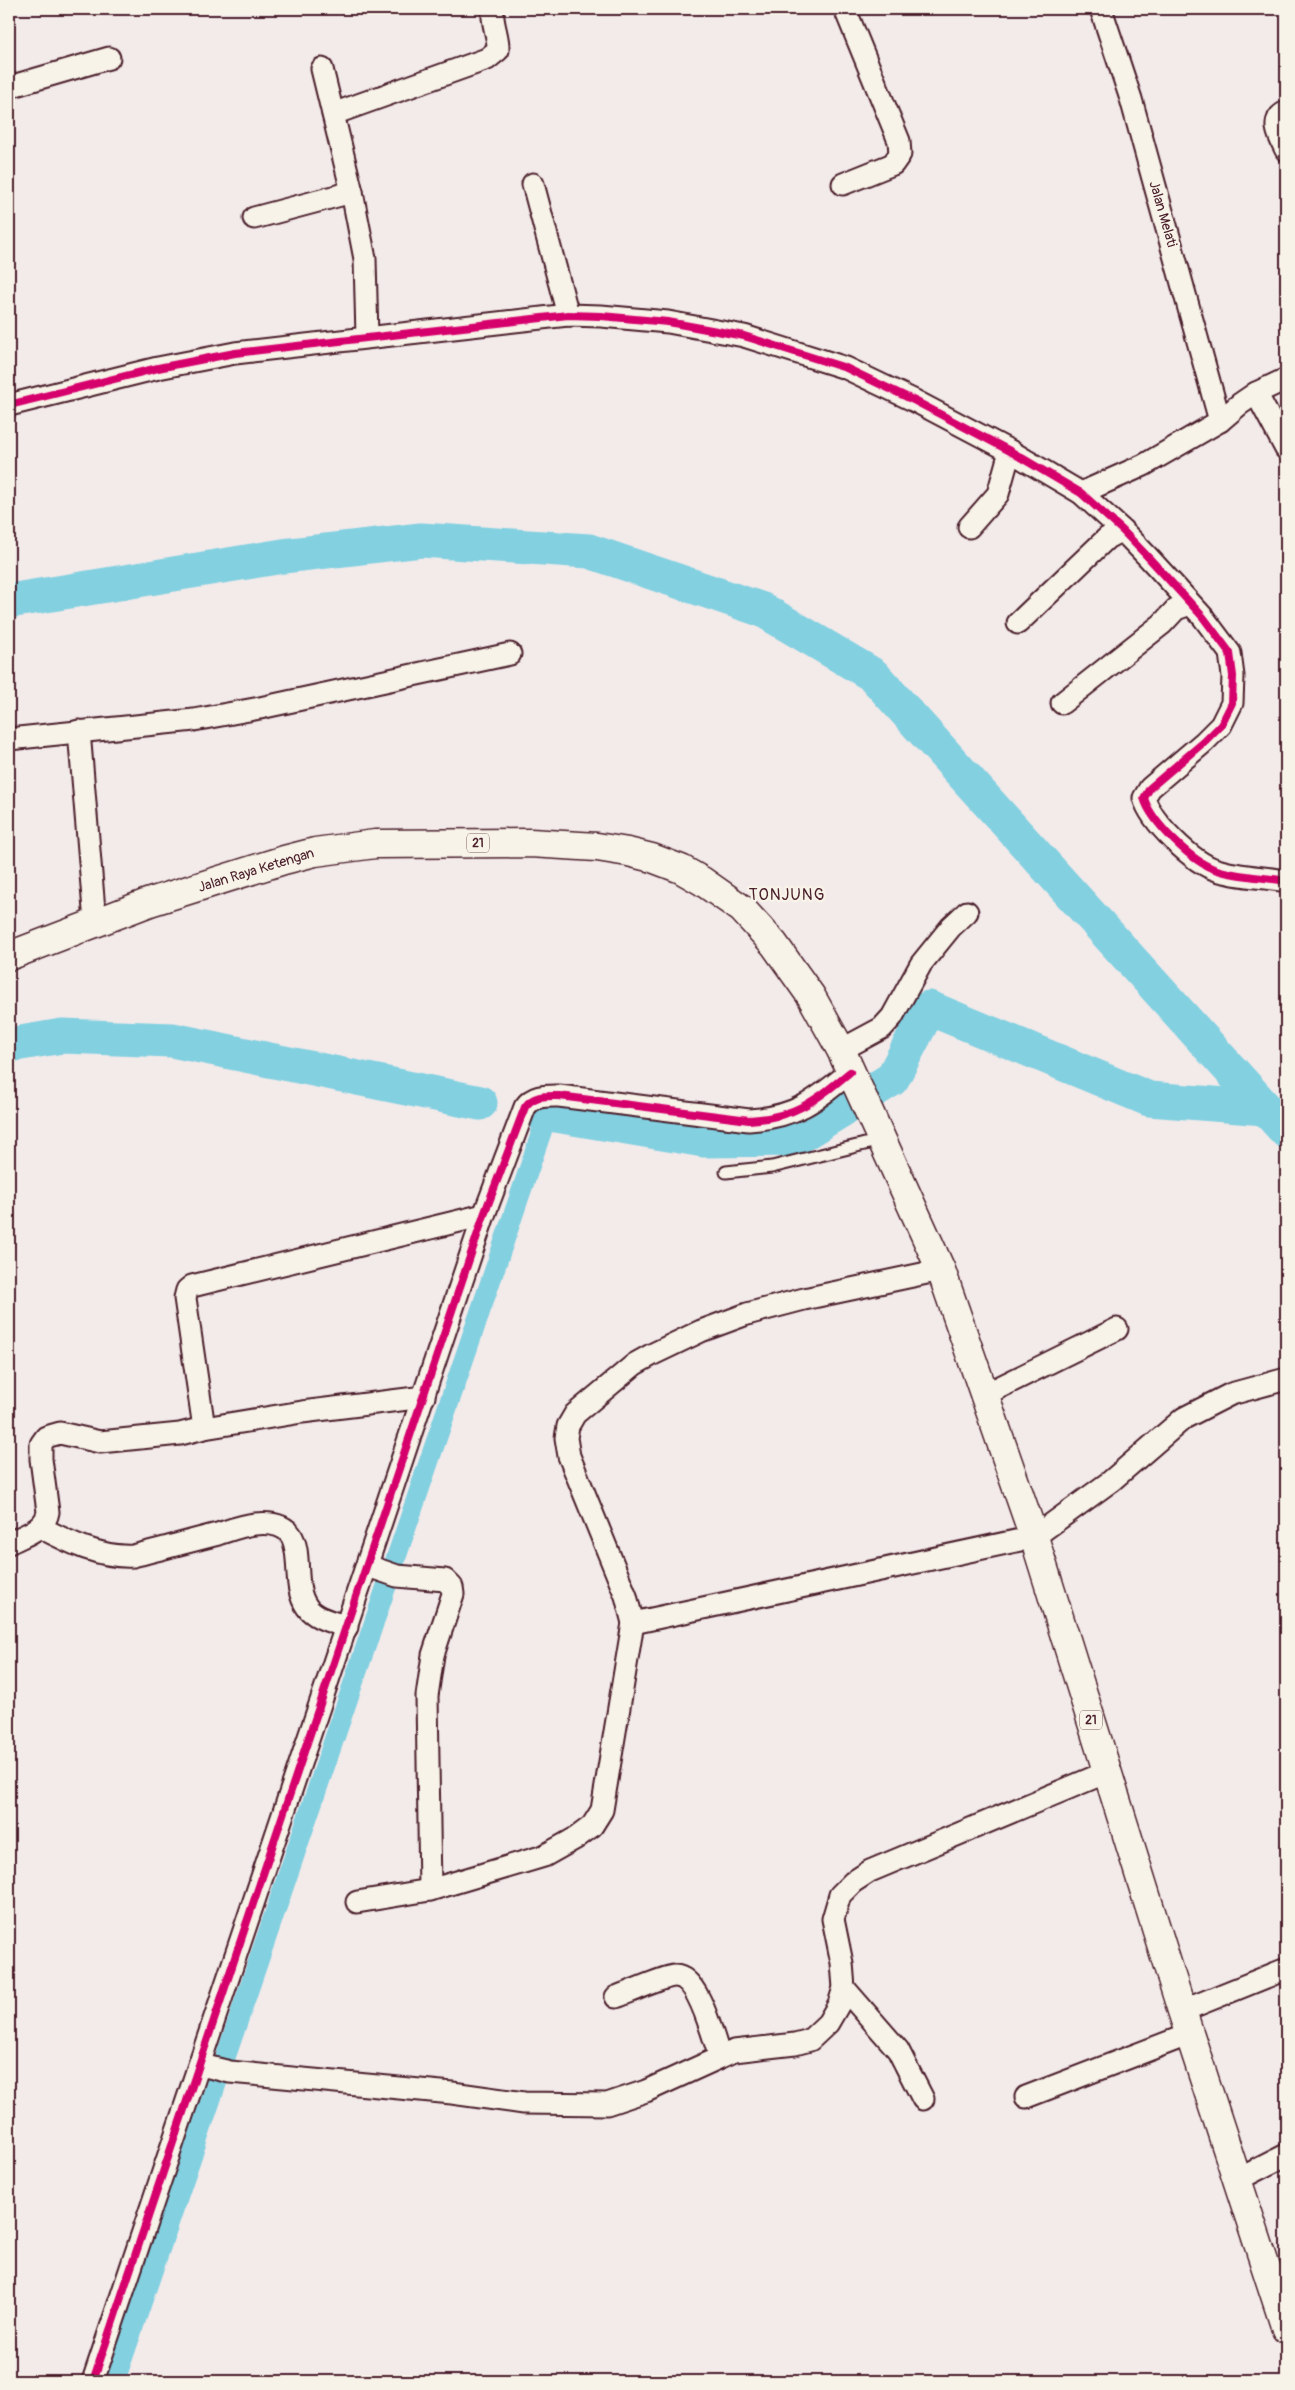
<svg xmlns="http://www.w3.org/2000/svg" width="1295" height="2390" font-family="Pangolin,sans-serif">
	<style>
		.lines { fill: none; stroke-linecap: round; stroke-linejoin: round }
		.canal { stroke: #82d0e0; stroke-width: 20 }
		.river { stroke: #82d0e0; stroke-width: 35 }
		.service-casing { stroke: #4a1f2b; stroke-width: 15 }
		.minor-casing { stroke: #4a1f2b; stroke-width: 25 }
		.trunk-casing { stroke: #4a1f2b; stroke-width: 31 }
		.service { stroke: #f7f3e8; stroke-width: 11 }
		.minor { stroke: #f7f3e8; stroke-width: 21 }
		.trunk { stroke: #f7f3e8; stroke-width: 28 }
		.cycleway-casing { stroke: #f7f3e8; stroke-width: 11 }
		.cycleway { stroke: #d6006c; stroke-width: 8 }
		.labels { text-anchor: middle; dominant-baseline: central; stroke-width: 5; stroke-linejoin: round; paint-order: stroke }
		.shield { fill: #f7f3e8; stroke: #7e5f64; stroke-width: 1 }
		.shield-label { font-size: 12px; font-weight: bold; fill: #4a1f2b }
		.street-label { font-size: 14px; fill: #4a1f2b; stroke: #f7f3e8 }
		.quarter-label { font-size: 16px; letter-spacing: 1px; fill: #4a1f2b; stroke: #f7f3e8 }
	</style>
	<rect width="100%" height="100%" fill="#f3eaea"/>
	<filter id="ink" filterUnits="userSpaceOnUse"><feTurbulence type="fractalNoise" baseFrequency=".02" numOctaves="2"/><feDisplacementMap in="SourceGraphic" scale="10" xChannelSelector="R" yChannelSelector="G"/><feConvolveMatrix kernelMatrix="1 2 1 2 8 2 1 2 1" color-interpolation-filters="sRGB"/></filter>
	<g filter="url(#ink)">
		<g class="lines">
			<polyline class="canal" points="115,2381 548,1113"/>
			<g class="river">
				<polyline points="9,601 283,556 421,540 589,551 763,610 873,675 1286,1131"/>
				<polyline points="9,1045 62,1036 172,1040 480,1103"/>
				<polyline points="538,1112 704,1140 794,1139 892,1079 929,1008 1149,1099 1265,1108"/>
			</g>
			<defs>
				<polyline id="service" points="726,1172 772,1167 881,1140"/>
				<g id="minor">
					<polyline points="1101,9 1131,99 1220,421"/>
					<polyline points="322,69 352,192 365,259 367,337"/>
					<polyline points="9,87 109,58"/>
					<path d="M 1286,112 C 1269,120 1280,138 1286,150"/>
					<path d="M 333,114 L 487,59 L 498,50 C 499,36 491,23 493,9"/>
					<polyline points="533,184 568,315"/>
					<polyline points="843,184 893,164 900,154 899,141 845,9"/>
					<polyline points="254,218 352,192"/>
					<polyline points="1256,393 1286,449"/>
					<path d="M 9,405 L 158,368 L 235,353 L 568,315 L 601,316 L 668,322 L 744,336 L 846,368 L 915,401 L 1010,451 L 1081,493 L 1122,530 L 1148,557 L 1203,617 L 1230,653 L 1233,676 L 1232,703 L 1221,725 L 1204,742 L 1150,788 L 1144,798 C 1151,822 1193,863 1217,870 C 1239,877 1264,877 1286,881"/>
					<polyline points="1081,493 1144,465 1220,421 1240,404 1256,393 1286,379"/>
					<polyline points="969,527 998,494 1010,451"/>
					<polyline points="1018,623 1107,538 1122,530"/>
					<polyline points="1062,703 1162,624 1176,609 1190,604"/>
					<polyline points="79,731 95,922"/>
					<polyline points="9,739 194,720 260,708 510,654"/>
					<polyline points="841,1050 882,1028 892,1017 921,964 951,927 967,912"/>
					<polyline points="986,1394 1117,1329"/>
					<polyline points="204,1428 302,1412 424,1397"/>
					<path d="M 40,1527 C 68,1542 101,1558 133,1556 C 162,1549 190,1541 218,1534 C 230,1530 243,1525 255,1524 C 318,1518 285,1577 307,1607 C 315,1619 334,1622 347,1627"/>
					<path d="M 9,1543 C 24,1535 45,1530 48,1512 L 41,1459 L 41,1444 L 46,1437 L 60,1433 L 100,1442 L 180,1434 L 204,1428 L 185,1298 L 187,1290 L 192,1286 L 484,1215"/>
					<polyline points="368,1566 397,1576 445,1580 452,1587 453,1594 433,1655 427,1696 430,1890"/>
					<polyline points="633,1623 1034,1537 1111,1481 1184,1418 1231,1394 1286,1379"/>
					<polyline points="357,1902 430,1890 544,1856 576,1838 592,1826 602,1810 633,1623 626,1596 569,1456 566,1438 568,1426 575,1414 635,1364 653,1354 701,1331 747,1314 804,1299 941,1270"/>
					<polyline points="844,1988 898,2050 923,2099"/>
					<path d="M 616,1997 C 628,1993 665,1976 675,1976 C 699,1976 713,2038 720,2057"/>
					<polyline points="1182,2011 1286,1969"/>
					<polyline points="201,2065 230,2072 452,2093 524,2103 607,2104 646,2091 734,2051 795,2044 810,2040 828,2023 839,2004 844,1988 842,1963 833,1919 840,1895 853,1882 870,1871 1107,1772"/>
					<polyline points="1026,2097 1190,2034"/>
					<polyline points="1237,2180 1286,2155"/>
					<path d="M 93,2381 L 484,1215 L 525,1107 C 533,1095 545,1096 559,1096 L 749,1120 C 796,1117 815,1101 850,1072"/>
				</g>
				<polyline id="trunk" points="9,956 150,902 284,860 315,852 375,844 530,843 597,847 628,852 652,858 681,869 702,881 742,909 774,944 811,996 841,1050 941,1270 1034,1537 1182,2011 1286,2329"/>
			</defs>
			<use href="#service" class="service-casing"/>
			<use href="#minor" class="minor-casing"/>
			<use href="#trunk" class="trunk-casing"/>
			<use href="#service" class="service"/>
			<use href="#minor" class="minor"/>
			<use href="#trunk" class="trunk"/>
			<defs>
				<g id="cycleway">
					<path d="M 9,405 L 158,368 L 235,353 L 568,315 L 601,316 L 668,322 L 744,336 L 846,368 L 915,401 L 1010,451 L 1081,493 L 1122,530 L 1148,557 L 1203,617 L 1230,653 L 1233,676 L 1232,703 L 1221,725 L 1204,742 L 1150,788 L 1144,798 C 1151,822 1193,863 1217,870 C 1239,877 1264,877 1286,881"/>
					<path d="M 93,2381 L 484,1215 L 525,1107 C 533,1095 545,1096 559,1096 L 749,1120 C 796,1117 815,1101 850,1072"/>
				</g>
			</defs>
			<use href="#cycleway" class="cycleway-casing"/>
			<use href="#cycleway" class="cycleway"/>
		</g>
	</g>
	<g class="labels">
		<g class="shield">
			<rect x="467" y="833.5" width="22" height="19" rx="4"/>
			<rect x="1080" y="1710.5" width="22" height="19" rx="4"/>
		</g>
		<g class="shield-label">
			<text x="478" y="843">21</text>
			<text x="1091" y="1720">21</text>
		</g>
		<g class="street-label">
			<text transform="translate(1163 214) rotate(74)">Jalan Melati</text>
			<text transform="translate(256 870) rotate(-17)">Jalan Raya Ketengan</text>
		</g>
		<g class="quarter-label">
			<text x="787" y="895">TONJUNG</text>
		</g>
	</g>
	<rect width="1295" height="2390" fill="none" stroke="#f7f3e8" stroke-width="30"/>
	<rect x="15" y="15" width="1265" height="2360" fill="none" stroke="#4a1f2b" stroke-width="2" filter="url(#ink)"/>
</svg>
